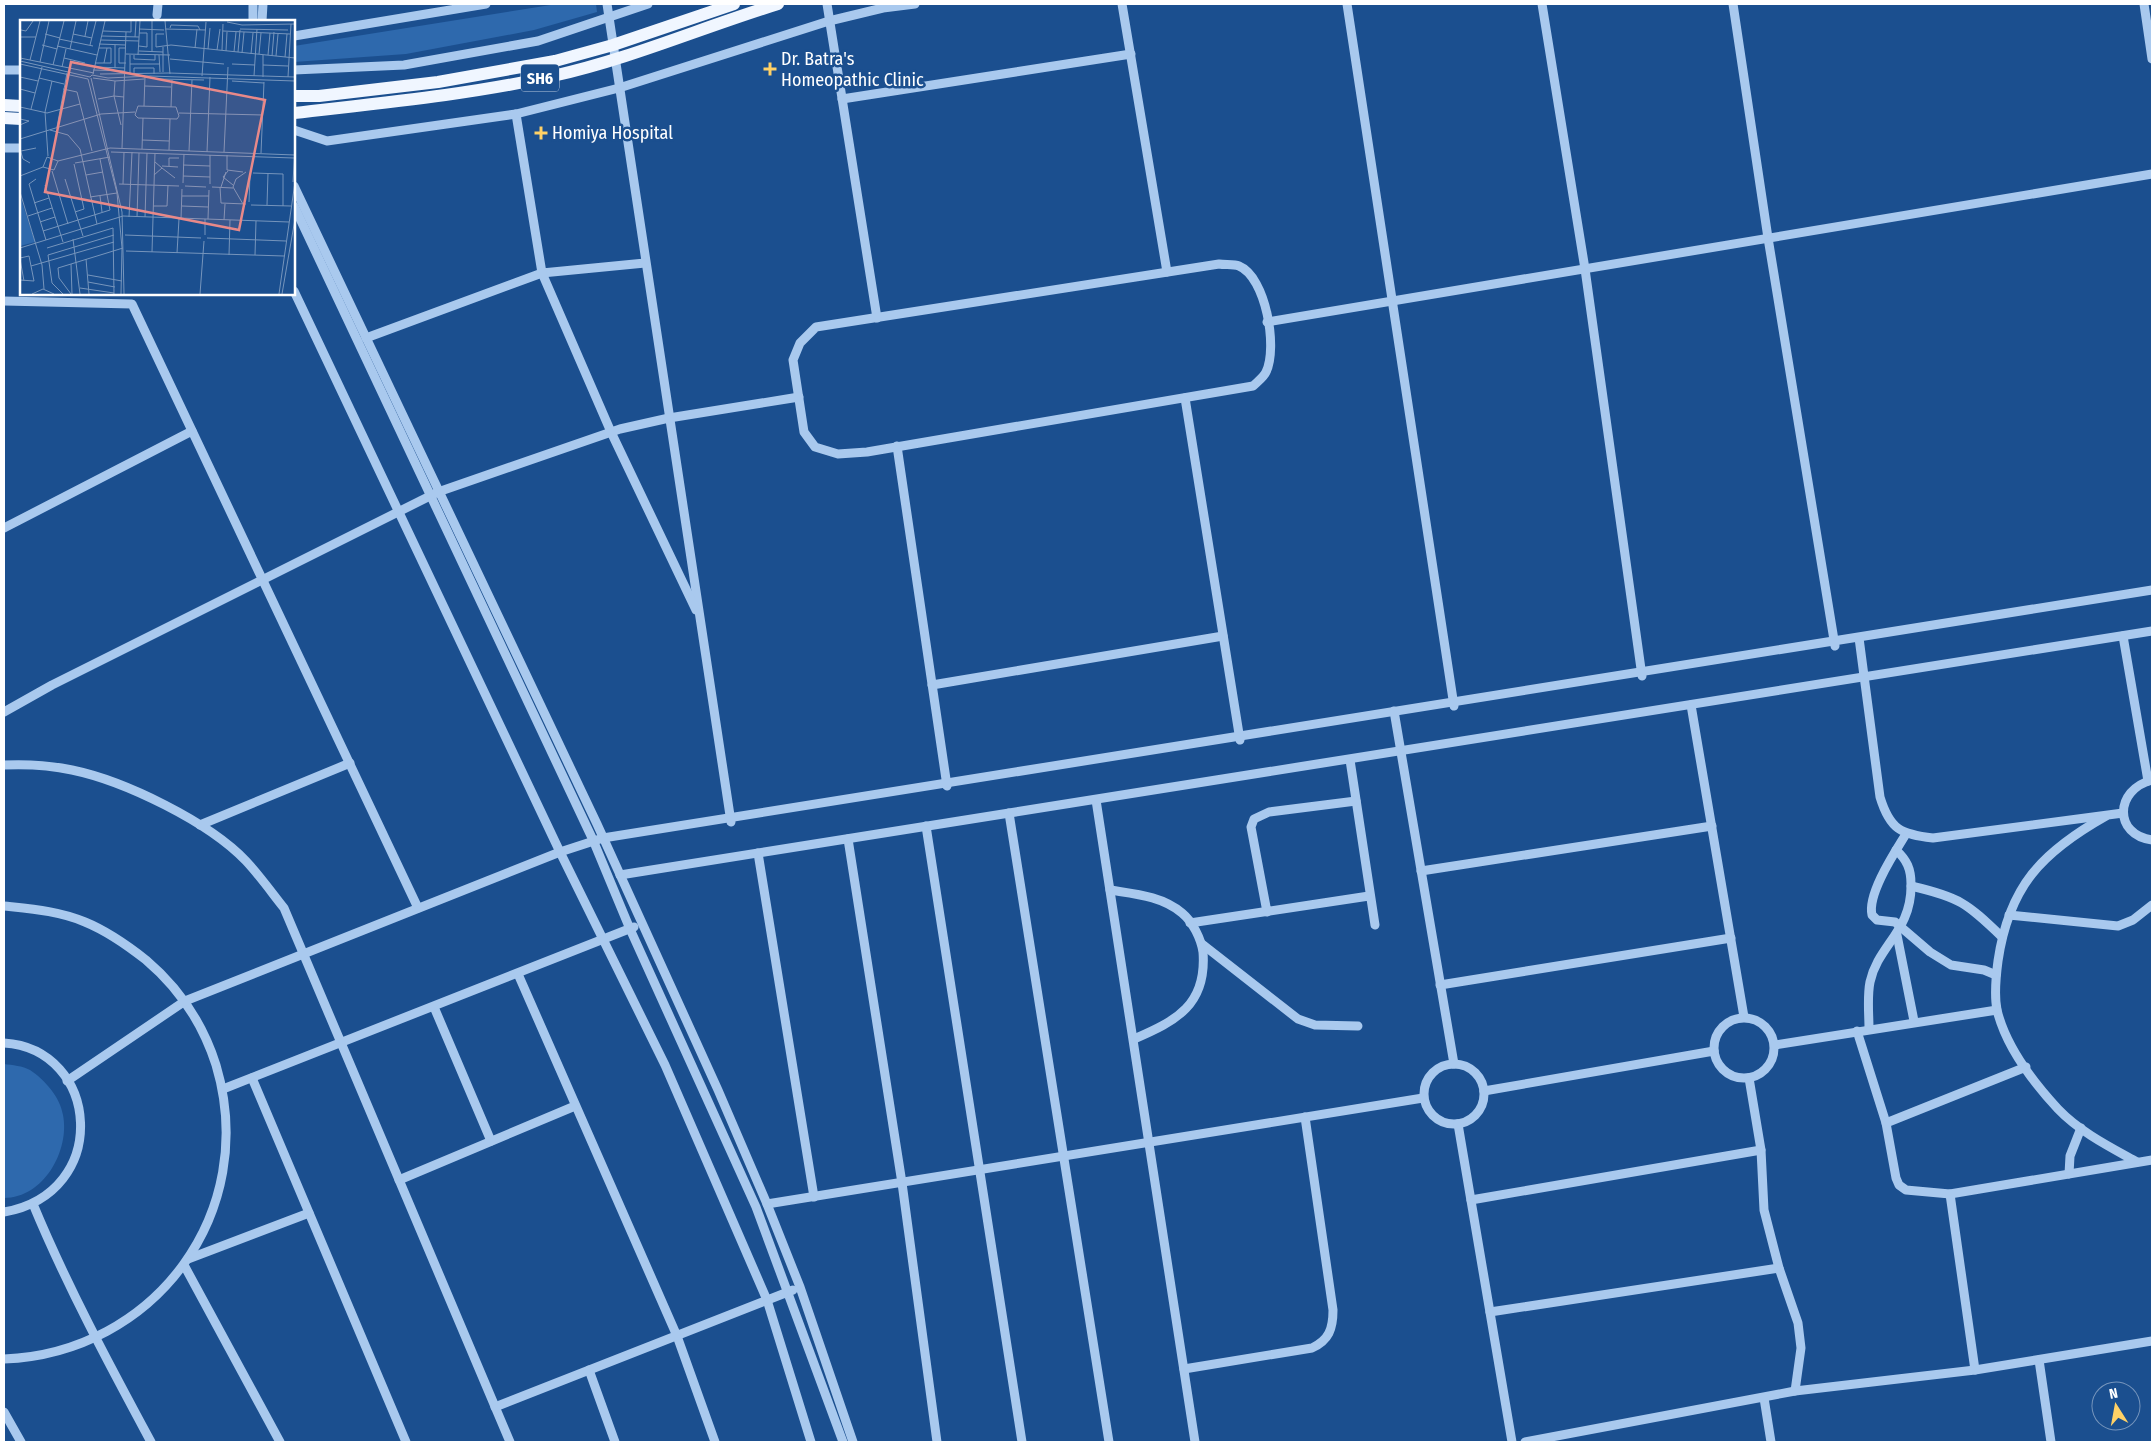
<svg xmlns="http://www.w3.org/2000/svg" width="2156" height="1446" font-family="'Fira Sans Condensed',sans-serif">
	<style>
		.green { fill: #2e69ad }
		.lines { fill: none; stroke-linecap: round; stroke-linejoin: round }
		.minor { stroke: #a9c9ee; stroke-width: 9 }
		.major { stroke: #f0f6ff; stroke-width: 12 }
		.poi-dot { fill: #ffd166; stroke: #1b4f8f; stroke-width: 2 }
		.labels { text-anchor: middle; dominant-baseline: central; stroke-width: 5; stroke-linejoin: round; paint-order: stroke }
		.shield { fill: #1b4f8f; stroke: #bbcadd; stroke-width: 1 }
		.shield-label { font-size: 16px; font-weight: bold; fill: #fff }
		.poi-label { font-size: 18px; fill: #fff; stroke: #1b4f8f; text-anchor: start }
		.inset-road { fill: none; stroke: #7695bc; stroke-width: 1 }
		.view { fill: #e88989; fill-opacity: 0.15; stroke: #e88989; stroke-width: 2.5 }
		.inset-edge { fill: none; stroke: #fff; stroke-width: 2.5 }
	</style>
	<rect width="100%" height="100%" fill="#1b4f8f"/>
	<g class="green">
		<polygon points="557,4 596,4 597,12 534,30 406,54 294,62 294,46"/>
		<path d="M 4,1064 C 12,1065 23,1066 30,1070 C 45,1080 60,1097 63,1115 C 70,1150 44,1198 4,1198 Z"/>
	</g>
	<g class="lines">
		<g class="minor">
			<polyline points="607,4 731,822"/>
			<polyline points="827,4 877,318"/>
			<polyline points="1122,4 1167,272"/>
			<polyline points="1347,4 1454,706"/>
			<polyline points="1542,4 1585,269 1642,676"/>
			<polyline points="1733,4 1768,238 1835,646"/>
			<polyline points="2144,4 2152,59"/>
			<polyline points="157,15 158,4"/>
			<polyline points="253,21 253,4"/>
			<polyline points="262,21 263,4"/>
			<polyline points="294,36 486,4"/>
			<polyline points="4,70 21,70"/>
			<polyline points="294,70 404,65 538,41 648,4"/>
			<polyline points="842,99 1131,54"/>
			<polyline points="516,114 542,273 645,263"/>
			<polyline points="294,130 327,141 516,114 619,88 829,21 883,8 915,4"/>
			<polyline points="4,148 21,148"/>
			<polyline points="294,186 597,824 718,1090 767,1204 800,1287 853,1442"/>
			<polyline points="294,206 593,840 630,929 756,1207 843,1442"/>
			<path d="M 1219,264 C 1225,265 1234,264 1239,266 C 1266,277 1278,348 1266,372 C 1264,377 1257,382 1253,386 L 867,452 L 838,454 L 815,447 L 804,432 L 793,360 L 800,343 L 816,327 Z"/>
			<polyline points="294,291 560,852 665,1065 767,1300 811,1442"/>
			<polyline points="4,301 132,304 418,908"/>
			<polyline points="1267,322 2152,174"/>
			<polyline points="366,338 542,273 611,432 696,610"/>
			<polyline points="1185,398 1240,740"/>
			<polyline points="897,446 947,786"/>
			<polyline points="4,528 192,431"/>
			<polyline points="2123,636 2148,781"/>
			<path d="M 1859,638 L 1880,797 C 1890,830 1901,834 1933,838 L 2123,813"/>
			<polyline points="932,685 1223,636"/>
			<polyline points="1691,705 1744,1017"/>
			<polyline points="1394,711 1454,1064"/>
			<polyline points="4,712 52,685 438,492 620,429 669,418 799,397"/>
			<polyline points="1350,760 1375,925"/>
			<path d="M 4,765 C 27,764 49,765 72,770 C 125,781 209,822 246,861 C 260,876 272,893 284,908 L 510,1442"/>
			<path d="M 2152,780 C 2114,790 2114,835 2152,840"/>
			<polyline points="1096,800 1195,1442"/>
			<polyline points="1009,813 1109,1442"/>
			<path d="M 2106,816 C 2042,852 2009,886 1998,961 C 1996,976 1994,995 1997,1010 C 2006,1047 2033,1082 2058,1109 C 2080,1132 2110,1147 2137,1162"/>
			<polyline points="200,825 350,763"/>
			<polyline points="926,826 1022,1442"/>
			<path d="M 1906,834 C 1895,852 1867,894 1872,915 L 1877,920 L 1895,922 L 1930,952 L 1951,965 L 1984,970 L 1996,975"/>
			<polyline points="848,839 902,1183 937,1442"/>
			<polyline points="758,853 814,1197"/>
			<polyline points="1421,871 1712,826"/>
			<polyline points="620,875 2152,631"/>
			<path d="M 1911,886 C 1959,897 1967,903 2002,937"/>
			<path d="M 1110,890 C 1135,894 1162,896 1182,913 C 1193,922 1201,939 1203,952 C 1207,1005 1176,1021 1134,1039"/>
			<path d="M 4,906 C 32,909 59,911 85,922 C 107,931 127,945 146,960 C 179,988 203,1024 216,1065 C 260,1212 155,1353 4,1359"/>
			<polyline points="1267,912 1251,827 1254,819 1269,812 1356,801"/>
			<polyline points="2009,915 2118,926 2133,920 2152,905"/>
			<polyline points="1190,923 1369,896"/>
			<polyline points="1897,935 1914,1021"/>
			<polyline points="1202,944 1298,1019 1315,1025 1358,1026"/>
			<polyline points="518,974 677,1336 715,1442"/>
			<polyline points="1440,985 1731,938"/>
			<polyline points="434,1007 491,1141"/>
			<circle cx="1744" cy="1048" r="30"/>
			<path d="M 1869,1029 C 1869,1014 1867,997 1870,982 C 1878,945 1912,931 1911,884 C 1911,869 1907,860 1896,850"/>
			<polyline points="1857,1031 1886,1123 1896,1178 1899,1185 1906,1190 1950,1194 2152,1160"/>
			<path d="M 4,1043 C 100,1049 112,1193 4,1212"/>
			<polyline points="1775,1045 1997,1010"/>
			<circle cx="1454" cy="1094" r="30"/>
			<polyline points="252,1078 406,1442"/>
			<polyline points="1749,1078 1761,1150 1764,1210 1779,1268 1798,1323 1801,1348 1795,1391"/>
			<polyline points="67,1081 185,1001 560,852 603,838 2152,590"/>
			<polyline points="223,1089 634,927"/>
			<polyline points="1484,1091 1714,1051"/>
			<polyline points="1886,1123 2026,1067"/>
			<polyline points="1458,1124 1512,1442"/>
			<polyline points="2069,1174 2070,1156 2081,1128"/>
			<polyline points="399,1180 575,1106"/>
			<polyline points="1950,1194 1975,1370"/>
			<polyline points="1471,1200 1761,1150"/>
			<path d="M 33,1204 C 67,1286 109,1364 151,1442"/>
			<polyline points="767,1204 1423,1098"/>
			<polyline points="188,1259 309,1213"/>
			<polyline points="184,1265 280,1442"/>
			<polyline points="1490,1312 1779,1268"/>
			<polyline points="2039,1360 2051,1442"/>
			<path d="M 1184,1369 L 1312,1348 C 1329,1340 1333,1329 1333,1310 L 1305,1117"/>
			<polyline points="589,1370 615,1442"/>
			<polyline points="1764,1398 1771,1442"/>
			<polyline points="495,1407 793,1290"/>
			<polyline points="4,1412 21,1442"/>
			<polyline points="1525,1442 1795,1391 1975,1370 2152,1341"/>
		</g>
		<g class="major">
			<polyline points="294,96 319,96 438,82 555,61 613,45 734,4"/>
			<polyline points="4,105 21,106"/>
			<path d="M 294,113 C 380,103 468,95 553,76 C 630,59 703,27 778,4"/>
			<polyline points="4,118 21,119"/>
		</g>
	</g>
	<g class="poi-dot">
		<path d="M767.5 61.5h5v5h5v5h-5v5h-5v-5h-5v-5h5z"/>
		<path d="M538.5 125.5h5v5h5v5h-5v5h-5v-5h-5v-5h5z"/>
	</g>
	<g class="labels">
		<rect class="shield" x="521" y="64.5" width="38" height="27" rx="4"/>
		<g class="shield-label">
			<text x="540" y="78">SH6</text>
		</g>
		<g class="poi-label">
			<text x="781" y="59">Dr. Batra's<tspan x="781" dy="21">Homeopathic Clinic</tspan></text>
			<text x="552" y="133">Homiya Hospital</text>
		</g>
	</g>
	<g transform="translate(20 20)">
		<rect width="275" height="275" fill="#1b4f8f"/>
		<path d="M 0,176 L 15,222 L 0,226 Z" fill="#2e69ad"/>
		<path class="inset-road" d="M 145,1 L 150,54M 207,2 L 222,5 L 275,4M 150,8 L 151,5 L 178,6 L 180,10M 119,9 L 144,10M 145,9 L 186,10M 220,9 L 268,10M 1,10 L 6,11 L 13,1M 83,11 L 111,12 L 111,1M 203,11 L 270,14M 25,14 L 40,18M 53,14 L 72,18M 144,14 L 136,14 L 136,27 L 151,25 L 275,38M 0,16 L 1,40M 65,16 L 68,1M 82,16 L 119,17M 0,17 L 16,17M 115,17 L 116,1M 39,19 L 73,26M 81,20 L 119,21M 79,24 L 106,25M 22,25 L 37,29M 70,25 L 76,1M 37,26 L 77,35M 119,26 L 127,27 L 127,13 L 119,13M 175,28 L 177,9M 50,29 L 56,1M 188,29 L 190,8M 197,30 L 200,9M 202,30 L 203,4M 119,31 L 143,32M 206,31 L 207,12M 132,32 L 132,1M 214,32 L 216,12M 218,32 L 220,10M 222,33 L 224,12M 106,34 L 150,35M 231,34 L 233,13M 239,34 L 241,13M 114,35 L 114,39 L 135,40 L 135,35M 118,35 L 120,1M 139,35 L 140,52M 248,35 L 250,13M 252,36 L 254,12M 256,36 L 258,14M 265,37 L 267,14M 0,38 L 74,53M 44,38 L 65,43M 150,39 L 204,44M 10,40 L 20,1M 0,41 L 70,57 L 72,55 L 88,58 L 130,56 L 275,61M 20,42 L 29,1M 75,43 L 91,43 L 91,28 L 79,28M 84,43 L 87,28M 106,43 L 99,43 L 99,28 L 106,28M 0,44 L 68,59 L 97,173 L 102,228 L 101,274M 110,44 L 139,44M 212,44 L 235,45M 33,45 L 44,1M 243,45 L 268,46M 42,47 L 46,29M 74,47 L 105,48M 95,48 L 95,25M 73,50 L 105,51M 143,52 L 143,27M 114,53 L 114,48 L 134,48 L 134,54M 149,53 L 275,57M 73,54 L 85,1M 80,54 L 149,53M 110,54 L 110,35M 182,56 L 186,2M 234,56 L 237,9M 0,57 L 18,61M 243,57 L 243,35M 268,57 L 271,4M 19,58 L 44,64M 71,58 L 102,192 L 104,274M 73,58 L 95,61 L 124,59M 140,59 L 184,60M 95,61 L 94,76 L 104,77M 212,61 L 244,63M 125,66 L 151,67M 0,69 L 15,73M 43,69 L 57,72 L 72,131M 78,79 L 94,76 L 101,105M 118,86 L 156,87 L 159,96 L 157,99 L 118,98 L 115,95 ZM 124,86 L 125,56M 0,87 L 27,93 L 60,84M 151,87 L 152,60M 11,89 L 22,47M 159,93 L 243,95M 0,99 L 9,101 L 0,105M 37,107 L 47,53M 30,110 L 48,115 L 60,129 L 77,204M 0,119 L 81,94 L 115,92M 122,120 L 149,121M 102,128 L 106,12M 0,129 L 3,139 L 10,143M 122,129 L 123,98M 149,130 L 150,99M 1,131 L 16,128M 169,131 L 172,60M 91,132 L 274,138M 187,132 L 190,57M 204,132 L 208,47M 241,133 L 244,62M 207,135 L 207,150 L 223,152M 28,136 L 25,92 L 32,61M 38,141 L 90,128 L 275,135M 55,143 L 90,137M 54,144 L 64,189 L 55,192M 163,145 L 190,146M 142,146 L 158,147M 149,146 L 149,138 L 159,138M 23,147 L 27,137 L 38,141M 23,147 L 34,150 L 38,141M 142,148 L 155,158M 32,151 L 48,204M 208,151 L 203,157 L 213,165M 233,153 L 263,154 L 263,186M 66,155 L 83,152M 134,155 L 142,148 L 135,142M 0,156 L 23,147M 163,156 L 190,157M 16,159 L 9,164 L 26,220M 45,159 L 63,216M 273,162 L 275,127M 163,163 L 164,134M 99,164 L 159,166M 103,164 L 104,132M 190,164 L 190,135M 25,165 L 43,222M 165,166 L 186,167M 192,167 L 213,168M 200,167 L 201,183 L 226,184M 201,167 L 206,152M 0,172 L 22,245 L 24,269M 80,176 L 82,192M 162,176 L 189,176M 70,177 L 97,173M 229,182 L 230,155M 14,183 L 29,178M 223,184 L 213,167 L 216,159 L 226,152M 231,185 L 271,186M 247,185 L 248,153M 133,186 L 147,186 L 148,165M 162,186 L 188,187M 8,196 L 32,188M 109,197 L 112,132M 117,197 L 119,133M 125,197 L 127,133M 133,198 L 135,133M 161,199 L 162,169M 188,199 L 189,170M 204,200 L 205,184M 20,202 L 35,197M 23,211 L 90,190 L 80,139M 105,215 L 181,218M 185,215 L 185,199M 187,218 L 266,221M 53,219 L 60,274M 0,228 L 103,196 L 269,202M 27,228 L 93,208 L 94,274M 106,231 L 264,236M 132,232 L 133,198M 157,233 L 159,199M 209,235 L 210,200M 235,235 L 236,201M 0,238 L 9,236 L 14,261 L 0,260M 0,239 L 4,261M 66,239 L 69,274M 51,244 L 52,274M 11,246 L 94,222M 68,255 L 102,261M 68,262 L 95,267M 60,268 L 94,273M 12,274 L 23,269 L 34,274M 43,274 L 32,263 L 28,235 L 94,215M 51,274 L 39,258 L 38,248 L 103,228M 180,274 L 184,221M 259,274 L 275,162M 262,274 L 275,199"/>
		<path class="view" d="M 51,42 L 245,80 L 219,210 L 25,172 Z"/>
		<rect width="275" height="275" class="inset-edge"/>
	</g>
	<rect width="2156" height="1446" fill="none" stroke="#ffffff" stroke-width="10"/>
	<g transform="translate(2116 1406) rotate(349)"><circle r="24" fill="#1b4f8f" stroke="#7695bc"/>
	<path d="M0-4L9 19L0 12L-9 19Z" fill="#ffd166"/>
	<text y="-8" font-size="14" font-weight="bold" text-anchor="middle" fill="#ffffff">N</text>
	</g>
</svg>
